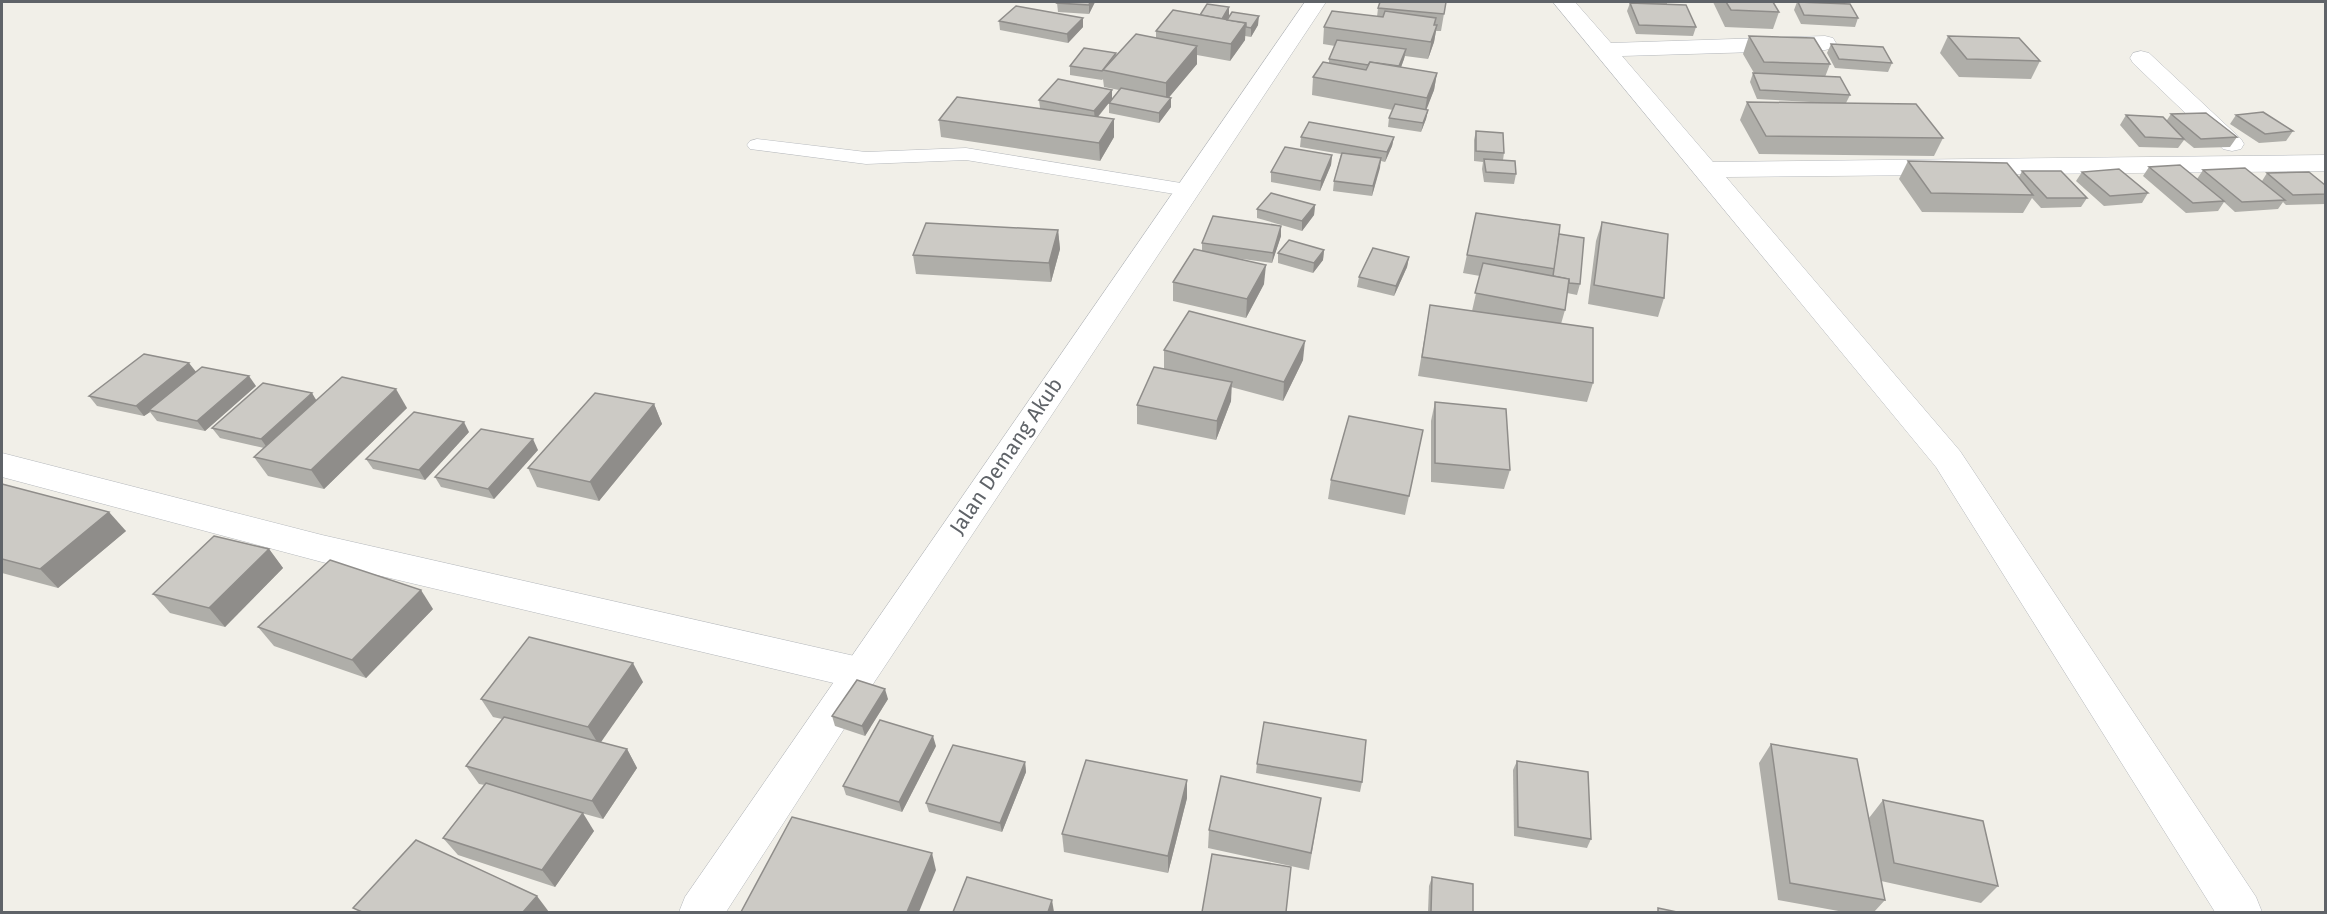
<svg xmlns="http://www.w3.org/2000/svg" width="2327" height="914" font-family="'Fira Sans',sans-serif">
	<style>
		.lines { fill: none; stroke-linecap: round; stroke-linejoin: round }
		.service-casing { stroke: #b5b8bc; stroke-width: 1 }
		.minor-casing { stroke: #b5b8bc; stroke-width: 1 }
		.tertiary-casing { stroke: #b5b8bc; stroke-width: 1 }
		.service { fill: #fff; fill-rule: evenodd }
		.minor { fill: #fff; fill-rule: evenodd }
		.tertiary { fill: #fff; fill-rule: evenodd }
		.wall { fill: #afaea9 }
		.shaded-wall { fill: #8f8d8a }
		.building { fill: #cccac5; stroke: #8f8d8a; stroke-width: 1.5 }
		.labels { text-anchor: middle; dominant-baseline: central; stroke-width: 6; stroke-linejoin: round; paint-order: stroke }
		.street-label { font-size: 21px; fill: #5f6368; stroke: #fff }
	</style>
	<rect width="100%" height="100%" fill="#f1efe8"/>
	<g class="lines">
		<defs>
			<polygon id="service" points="757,139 866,152 966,148 1187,184 1194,186 1197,190 1194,194 1187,196 966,160 866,164 750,149 747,145 750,141"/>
			<g id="minor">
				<polygon points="1553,2 1575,2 1611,43 1825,36 1833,38 1836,43 1833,48 1825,50 1622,56 1713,162 2326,155 2326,171 1726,177 1960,451 2256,897 2262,912 2215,912 1936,467"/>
				<polygon points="2141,51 2149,53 2241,139 2244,144 2241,149 2232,151 2223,149 2133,63 2130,58 2133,53"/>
				<polygon points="2,453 322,535 859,657 873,662 878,673 873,684 859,689 322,562 2,477"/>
			</g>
			<polygon id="tertiary" points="1305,2 1326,2 873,684 726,912 679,912 685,897"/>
		</defs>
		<use href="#service" class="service-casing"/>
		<use href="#minor" class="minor-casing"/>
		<use href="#tertiary" class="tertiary-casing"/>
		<use href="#service" class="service"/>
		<use href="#minor" class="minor"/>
		<use href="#tertiary" class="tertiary"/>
	</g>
	<g class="wall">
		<polygon points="1095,2 1089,14 1058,12 1057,3"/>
		<polygon points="1446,2 1441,31 1436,31 1434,42 1428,59 1405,56 1401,67 1437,73 1434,90 1426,109 1428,110 1426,119 1421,132 1388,127 1389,118 1393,110 1312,95 1313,77 1329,63 1329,59 1335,46 1323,44 1324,27 1377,17 1378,8"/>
		<polygon points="1623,2 1667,2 1667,4 1696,27 1693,36 1636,34 1627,11 1630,3 1632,3"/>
		<polygon points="1713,2 1773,2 1779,12 1773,29 1725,27"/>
		<polygon points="1797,2 1858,18 1855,27 1801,24 1794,10"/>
		<polygon points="1200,15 1229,16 1258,25 1251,37 1245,36 1245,40 1230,61 1197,55 1197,64 1169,97 1171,98 1171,107 1159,123 1109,113 1109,103 1119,90 1104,87 1103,79 1102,80 1070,75 1070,66 1116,53 1116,56 1156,38 1156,31"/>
		<polygon points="1083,18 1083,27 1068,43 1000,30 999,21"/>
		<polygon points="1749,36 1830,64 1825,77 1850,95 1846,103 1943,138 1934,156 1759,154 1740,120 1747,102 1829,103 1757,99 1750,82 1753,73 1754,73 1743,54"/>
		<polygon points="1948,36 2040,61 2031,79 1959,77 1940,53"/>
		<polygon points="1831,44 1892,63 1888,72 1835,68 1827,53"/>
		<polygon points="1112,99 1098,117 1114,137 1100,161 941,137 939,120 1040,108 1039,100"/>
		<polygon points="2171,114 2237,137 2230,147 2194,148 2184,140 2178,148 2139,147 2120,125 2126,115 2167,120"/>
		<polygon points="2236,115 2293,131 2286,141 2259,143 2230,124"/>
		<polygon points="1476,131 1504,153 1503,160 1516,174 1514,184 1484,182 1482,169 1483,162 1474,161 1474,140"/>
		<polygon points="1301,137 1394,137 1392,146 1385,162 1381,161 1372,196 1333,191 1334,181 1341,154 1300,147"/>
		<polygon points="1332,155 1331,165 1320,191 1271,182 1271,172"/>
		<polygon points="1908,161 2019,177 2022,171 2087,198 2081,207 2041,208 2032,198 2023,213 1922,212 1899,179"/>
		<polygon points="2149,167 2197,179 2203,170 2262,181 2267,173 2325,185 2325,204 2286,205 2283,202 2278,209 2235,212 2224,202 2218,211 2186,213 2143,176"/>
		<polygon points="2082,172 2148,193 2142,203 2104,206 2076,181"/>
		<polygon points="1315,205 1314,215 1302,231 1257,218 1257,209"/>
		<polygon points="1476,213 1559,234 1580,284 1577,295 1567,293 1565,310 1561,324 1593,383 1587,402 1418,376 1430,305 1472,311 1480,276 1463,273"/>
		<polygon points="1602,222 1664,298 1658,317 1588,304 1596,241"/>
		<polygon points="1281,226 1281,236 1272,263 1228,257 1264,284 1246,318 1173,301 1173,282 1202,251 1202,243"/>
		<polygon points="1058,230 1060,249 1051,282 916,274 913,255"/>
		<polygon points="1324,250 1323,260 1313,273 1278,263 1278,253"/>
		<polygon points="1409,257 1407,267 1394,296 1357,287 1359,277"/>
		<polygon points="1164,350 1303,360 1283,401 1231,387 1231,401 1216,440 1137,424 1137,405 1164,369"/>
		<polygon points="196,372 256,386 205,431 157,421 150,412 144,416 97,406 89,396"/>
		<polygon points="317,401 407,408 324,489 268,476 254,457 264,448 220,438 212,428"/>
		<polygon points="1435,402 1510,470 1504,489 1431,482 1431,421"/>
		<polygon points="654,404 662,424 599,501 537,487 528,468"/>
		<polygon points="1423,430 1405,515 1328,499 1331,480"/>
		<polygon points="469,432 425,480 373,469 366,459"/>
		<polygon points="538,450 494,499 441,487 435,477"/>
		<polygon points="2,484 126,531 58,588 2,573"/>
		<polygon points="269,549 283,568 225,627 170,613 153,594"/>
		<polygon points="433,609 366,678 274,646 258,627"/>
		<polygon points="643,682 600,742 627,749 637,768 603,819 574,811 594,831 555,887 458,855 443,838 485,785 479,784 466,766 502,719 493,717 481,699"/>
		<polygon points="888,699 865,736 835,726 832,716"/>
		<polygon points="1771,744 1872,832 1869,818 1883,800 1998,886 1981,903 1881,881 1885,900 1874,912 1844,912 1778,900 1759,763"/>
		<polygon points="936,746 902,812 846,795 843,786"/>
		<polygon points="1517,761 1591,839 1587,848 1514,836 1513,770"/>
		<polygon points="1025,762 1026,772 1002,832 929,812 926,803"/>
		<polygon points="1257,764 1362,782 1360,792 1256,773"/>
		<polygon points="1187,780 1187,798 1168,873 1064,852 1062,834"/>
		<polygon points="1321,798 1309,870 1208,848 1209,830"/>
		<polygon points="1432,877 1473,912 1428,912 1429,886"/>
	</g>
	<g class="shaded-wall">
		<polygon points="1090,2 1095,2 1089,14 1089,5"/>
		<polygon points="1229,7 1229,16 1220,30 1221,21"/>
		<polygon points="1259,16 1258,25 1251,37 1251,28"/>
		<polygon points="1083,18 1083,27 1068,43 1067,34"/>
		<polygon points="1436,18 1433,35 1437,25 1434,42 1428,59"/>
		<polygon points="1246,23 1245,40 1230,61 1231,44"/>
		<polygon points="1197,46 1197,64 1166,101 1166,83"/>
		<polygon points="1406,49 1404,59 1397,78 1398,69"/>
		<polygon points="1437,73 1434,90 1424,116 1427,98"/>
		<polygon points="1112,90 1112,99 1095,120 1094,111"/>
		<polygon points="1171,98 1171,107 1159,123 1159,113"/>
		<polygon points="1428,110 1426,119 1421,132 1423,123"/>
		<polygon points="1114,119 1114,137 1100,161 1099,143"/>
		<polygon points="1394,137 1392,146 1385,162 1387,152"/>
		<polygon points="1332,155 1331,165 1320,191 1321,181"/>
		<polygon points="1381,158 1380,168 1372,196 1373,186"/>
		<polygon points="1315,205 1314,215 1302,231 1302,221"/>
		<polygon points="1281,226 1281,236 1272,263 1273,253"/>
		<polygon points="1058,230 1060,249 1051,282 1049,263"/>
		<polygon points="1324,250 1323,260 1313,273 1314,263"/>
		<polygon points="1409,257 1407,267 1394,296 1396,286"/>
		<polygon points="1266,265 1264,284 1246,318 1247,299"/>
		<polygon points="1305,341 1303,360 1283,401 1284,382"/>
		<polygon points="189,363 197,373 149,410 150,412 144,416 136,406"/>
		<polygon points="249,376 256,386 205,431 197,421"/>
		<polygon points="1232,382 1231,401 1216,440 1217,421"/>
		<polygon points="396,389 407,408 324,489 311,470"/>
		<polygon points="312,393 318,403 268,449 261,439"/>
		<polygon points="654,404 662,424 599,501 590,482"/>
		<polygon points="464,422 469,432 425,480 419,470"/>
		<polygon points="533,439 538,450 494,499 488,489"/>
		<polygon points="109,512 126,531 58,588 40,569"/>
		<polygon points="269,549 283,568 225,627 209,608"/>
		<polygon points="421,590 433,609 366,678 352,660"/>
		<polygon points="633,663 643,682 599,745 588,727"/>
		<polygon points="885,689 888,699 865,736 862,726"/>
		<polygon points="933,736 936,746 902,812 899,802"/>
		<polygon points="627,749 637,768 603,819 592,801"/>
		<polygon points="1025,762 1026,772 1002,832 1000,823"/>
		<polygon points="1187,780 1187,798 1168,873 1168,856"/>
		<polygon points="583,813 594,831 555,887 542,870"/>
		<polygon points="932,853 936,870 919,912 907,912"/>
		<polygon points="537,896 549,912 523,912"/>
		<polygon points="1052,900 1054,912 1048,912"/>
	</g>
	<g class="building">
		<polygon points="1058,2 1090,2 1089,5 1057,3"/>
		<polygon points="1380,2 1446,2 1444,14 1378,8"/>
		<polygon points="1726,2 1773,2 1779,12 1731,10"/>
		<polygon points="1798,2 1850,4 1858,18 1804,15"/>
		<polygon points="1630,3 1686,5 1696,27 1639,25"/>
		<polygon points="1207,4 1229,7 1222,19 1200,15"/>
		<polygon points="1016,6 1083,18 1067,34 999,21"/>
		<polygon points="1173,10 1246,23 1231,44 1156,31"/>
		<polygon points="1332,11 1383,17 1385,11 1436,18 1434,25 1437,25 1431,42 1324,27"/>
		<polygon points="1232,12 1259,16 1251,28 1246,27 1246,23 1227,20"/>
		<polygon points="1136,34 1197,46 1166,83 1103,70"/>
		<polygon points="1749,36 1814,38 1830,64 1764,62"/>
		<polygon points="1948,36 2019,38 2040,61 1967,59"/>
		<polygon points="1337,40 1406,49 1399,66 1370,62 1368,65 1329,59"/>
		<polygon points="1831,44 1883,47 1892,63 1839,59"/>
		<polygon points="1084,48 1116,53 1102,71 1070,66"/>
		<polygon points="1323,62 1366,70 1370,62 1437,73 1427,98 1313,77"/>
		<polygon points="1753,73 1840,77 1850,95 1760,90"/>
		<polygon points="1058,79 1112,90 1094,111 1039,100"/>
		<polygon points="1121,88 1171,98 1159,113 1109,103"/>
		<polygon points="957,97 1114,119 1099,143 939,120"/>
		<polygon points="1747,102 1916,104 1943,138 1766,136"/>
		<polygon points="1395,104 1428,110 1423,123 1389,118"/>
		<polygon points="2263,112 2293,131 2265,134 2236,115"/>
		<polygon points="2206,113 2237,137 2201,139 2171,114"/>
		<polygon points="2126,115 2163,117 2184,139 2145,137"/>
		<polygon points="1309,122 1394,137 1387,152 1301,137"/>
		<polygon points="1476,131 1503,133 1504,153 1476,151"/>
		<polygon points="1285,147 1332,155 1321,181 1271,172"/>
		<polygon points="1342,153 1381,158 1373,186 1334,181"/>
		<polygon points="1484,159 1515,161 1516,174 1486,172"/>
		<polygon points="1908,161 2007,163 2033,195 1931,193"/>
		<polygon points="2180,165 2224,201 2193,203 2149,167"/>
		<polygon points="2245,168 2285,200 2242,202 2203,170"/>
		<polygon points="2119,169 2148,193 2110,196 2082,172"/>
		<polygon points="2022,171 2061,171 2087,198 2047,198"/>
		<polygon points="2309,172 2325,185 2325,194 2293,195 2267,173"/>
		<polygon points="1271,193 1315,205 1302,221 1257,209"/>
		<polygon points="1476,213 1560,225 1555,269 1467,255"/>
		<polygon points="1213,216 1281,226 1273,253 1202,243"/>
		<polygon points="1602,222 1668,234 1664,298 1594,285"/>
		<polygon points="926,223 1058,230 1049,263 913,255"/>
		<polygon points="1559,234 1584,238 1580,284 1569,283 1569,279 1553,276"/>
		<polygon points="1289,240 1324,250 1314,263 1278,253"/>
		<polygon points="1373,248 1409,257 1396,286 1359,277"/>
		<polygon points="1194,249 1266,265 1247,299 1173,282"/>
		<polygon points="1483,263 1569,279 1565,310 1475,293"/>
		<polygon points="1430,305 1593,328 1593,383 1422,357"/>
		<polygon points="1189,311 1305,341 1284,382 1164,350"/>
		<polygon points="144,354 189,363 136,406 89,396"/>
		<polygon points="202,367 249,376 197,421 149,410"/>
		<polygon points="1154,367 1232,382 1217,421 1137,405"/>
		<polygon points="342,377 396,389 311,470 254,457"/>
		<polygon points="263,383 312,393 261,439 212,428"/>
		<polygon points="595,393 654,404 590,482 528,468"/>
		<polygon points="1435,402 1506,409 1510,470 1435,463"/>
		<polygon points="414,412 464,422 419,470 366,459"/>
		<polygon points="1349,416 1423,430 1409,496 1331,480"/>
		<polygon points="481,429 533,439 488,489 435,477"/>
		<polygon points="2,484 109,512 40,569 2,559"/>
		<polygon points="214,536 269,549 209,608 153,594"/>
		<polygon points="330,560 421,590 352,660 258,627"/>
		<polygon points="529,637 633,663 588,727 481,699"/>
		<polygon points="857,680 885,689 862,726 832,716"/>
		<polygon points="504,717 627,749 592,801 466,766"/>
		<polygon points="880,720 933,736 899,802 843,786"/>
		<polygon points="1264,722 1366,740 1362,782 1257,764"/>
		<polygon points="1771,744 1857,759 1885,900 1790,883"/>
		<polygon points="953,745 1025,762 1000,823 926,803"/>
		<polygon points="1086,760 1187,780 1168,856 1062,834"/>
		<polygon points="1517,761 1588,772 1591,839 1518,827"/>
		<polygon points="1221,776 1321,798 1311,853 1209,830"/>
		<polygon points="486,783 583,813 542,870 443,838"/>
		<polygon points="1883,800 1983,821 1998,886 1894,863"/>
		<polygon points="792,817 932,853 907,912 741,912"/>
		<polygon points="416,840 537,896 523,912 362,912 353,908"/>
		<polygon points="1212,854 1291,867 1286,912 1202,912"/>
		<polygon points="967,877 1052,900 1048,912 953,912"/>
		<polygon points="1432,877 1473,884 1473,912 1431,912"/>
		<polygon points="1658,908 1677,912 1658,912"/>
	</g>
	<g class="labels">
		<g class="street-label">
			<text transform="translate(1006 456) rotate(-56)">Jalan Demang Akub</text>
		</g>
	</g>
	<rect width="2327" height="914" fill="none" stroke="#5f6368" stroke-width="6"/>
</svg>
